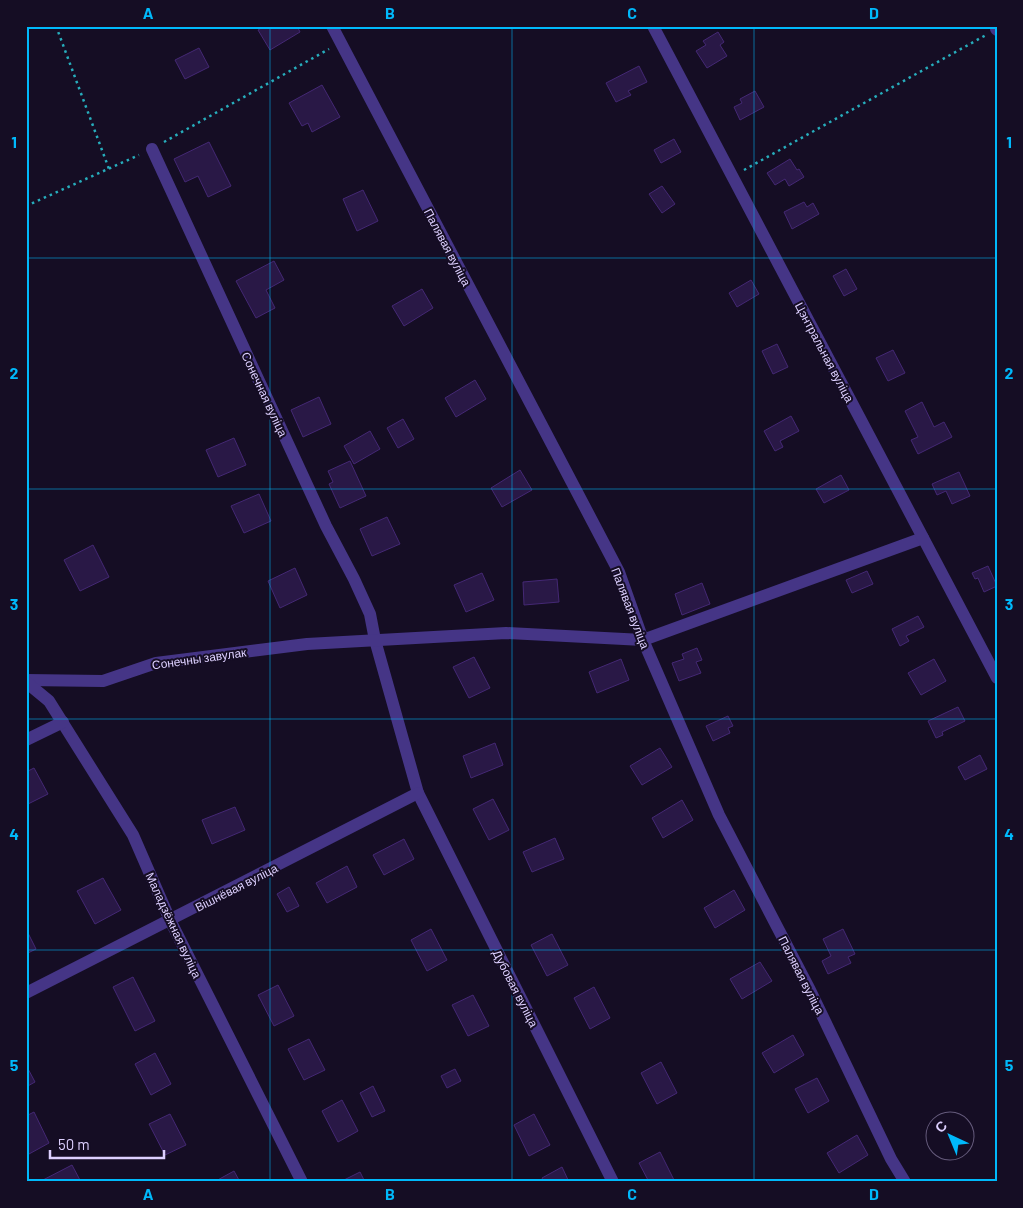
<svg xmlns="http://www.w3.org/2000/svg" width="1023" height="1208" font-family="Barlow,sans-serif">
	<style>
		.building { fill: #291846; stroke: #442874 }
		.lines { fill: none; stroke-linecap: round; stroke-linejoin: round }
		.path { stroke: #27adbc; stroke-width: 2.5; stroke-dasharray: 2.5 4; stroke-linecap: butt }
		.minor { stroke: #453586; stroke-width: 12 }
		.tertiary { stroke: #453586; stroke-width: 12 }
		.grid { fill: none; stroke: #00b9fb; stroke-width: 1; stroke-opacity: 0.55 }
		.labels { text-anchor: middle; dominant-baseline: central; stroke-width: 4; stroke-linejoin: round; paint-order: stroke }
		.street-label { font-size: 12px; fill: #ddd0ff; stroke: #150d24 }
		.neatline { fill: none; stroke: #00b9fb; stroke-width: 2 }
		.grid-label { font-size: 16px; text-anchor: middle; font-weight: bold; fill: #00b9fb }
	</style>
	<rect width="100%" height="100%" fill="#150d24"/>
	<g class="building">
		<polygon points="265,26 297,26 300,32 270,50 258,30"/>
		<polygon points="718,32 724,42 720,45 727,56 707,68 696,51 706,45 703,41"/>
		<polygon points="199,48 209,67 185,79 175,60"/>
		<polygon points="639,66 647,82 628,91 631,95 616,102 606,83"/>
		<polygon points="322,85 340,117 312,132 308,123 302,126 289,103"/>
		<polygon points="755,91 764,107 740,120 734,107 742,103 740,99"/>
		<polygon points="674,139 681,152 661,163 654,150"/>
		<polygon points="209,142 231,186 208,197 198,176 185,182 174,159"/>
		<polygon points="790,159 797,170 799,169 804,177 789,186 785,179 775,185 767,173"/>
		<polygon points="662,186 675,204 662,213 649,194"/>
		<polygon points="363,190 378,221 357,231 343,199"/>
		<polygon points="804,202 807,207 813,203 819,214 792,229 784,212"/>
		<polygon points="274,261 284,280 266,290 275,308 256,318 236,281"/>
		<polygon points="846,269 857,289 844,296 833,276"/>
		<polygon points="751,280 759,294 737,307 729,293"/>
		<polygon points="422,289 433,308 404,326 392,306"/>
		<polygon points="777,344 788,367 773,374 762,351"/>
		<polygon points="893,350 905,373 888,381 876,358"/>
		<polygon points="475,380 486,399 456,417 445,398"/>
		<polygon points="319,397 331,424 303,437 291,410"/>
		<polygon points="922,402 934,427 944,422 952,437 918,454 911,440 918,437 905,411"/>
		<polygon points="791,416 799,431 780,441 783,447 775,451 764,431"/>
		<polygon points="403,419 414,439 398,448 387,428"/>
		<polygon points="370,431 380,449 354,464 344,446"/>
		<polygon points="234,438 246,465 218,477 206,450"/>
		<polygon points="350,461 366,496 340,508 329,484 333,482 328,471"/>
		<polygon points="520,470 532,490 502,507 491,488"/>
		<polygon points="959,472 970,496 952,504 946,491 937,495 932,484"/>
		<polygon points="841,475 849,490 824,503 816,489"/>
		<polygon points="259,494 271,521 244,533 231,506"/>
		<polygon points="387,517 400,544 372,556 360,529"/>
		<polygon points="93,545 109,577 80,591 64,560"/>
		<polygon points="988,566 997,586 984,592 978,578 975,579 972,573"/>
		<polygon points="295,568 307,595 280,608 268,581"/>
		<polygon points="867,571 873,584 852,593 846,580"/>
		<polygon points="482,573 494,600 466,612 454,585"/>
		<polygon points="557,579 559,602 524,605 523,582"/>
		<polygon points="702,583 710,604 682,615 675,594"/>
		<polygon points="918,616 924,627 906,636 909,641 900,646 892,629"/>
		<polygon points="697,648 702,660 696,662 701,673 679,681 672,663 684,659 682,654"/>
		<polygon points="474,657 490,688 469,698 453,667"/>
		<polygon points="621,659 629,680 597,693 589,672"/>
		<polygon points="934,659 946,681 921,695 908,673"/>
		<polygon points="958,707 965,721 942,732 943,735 936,738 928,721"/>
		<polygon points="728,716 733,726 728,728 730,733 713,741 706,726"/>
		<polygon points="495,743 503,765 471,778 463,756"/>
		<polygon points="660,748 672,767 642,785 630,766"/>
		<polygon points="980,755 987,769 965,780 958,767"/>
		<polygon points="34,768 48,794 26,805 26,772"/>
		<polygon points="493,799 509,830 489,840 473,809"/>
		<polygon points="682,800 693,820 663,838 652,818"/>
		<polygon points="235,807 245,830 212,844 202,820"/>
		<polygon points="555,838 564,859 532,872 523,852"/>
		<polygon points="404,839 414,859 384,875 373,855"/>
		<polygon points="347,866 357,887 327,903 316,883"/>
		<polygon points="103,878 121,910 95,924 77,891"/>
		<polygon points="289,887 299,906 287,912 277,894"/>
		<polygon points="734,890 745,910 715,928 704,908"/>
		<polygon points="26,929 36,949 26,954"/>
		<polygon points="431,929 447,960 427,971 411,940"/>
		<polygon points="843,929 855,954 848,957 851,963 828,974 822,961 831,956 823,939"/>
		<polygon points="552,934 568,965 547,976 531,945"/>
		<polygon points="760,962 772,981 742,999 730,979"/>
		<polygon points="133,977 155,1021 135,1031 113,987"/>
		<polygon points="278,985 294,1016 274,1026 258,995"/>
		<polygon points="594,987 610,1018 590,1029 574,998"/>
		<polygon points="473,995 489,1026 468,1036 452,1005"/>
		<polygon points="793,1035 804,1055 774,1073 762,1053"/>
		<polygon points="309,1039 325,1070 304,1080 288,1049"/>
		<polygon points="155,1053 171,1084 151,1095 135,1064"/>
		<polygon points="661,1062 677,1093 657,1104 641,1073"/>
		<polygon points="26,1065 35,1082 26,1087"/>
		<polygon points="455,1069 461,1081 447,1088 441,1076"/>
		<polygon points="817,1078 829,1101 808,1113 795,1089"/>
		<polygon points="373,1086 385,1111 372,1117 360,1093"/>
		<polygon points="342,1100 358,1131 338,1142 322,1111"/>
		<polygon points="34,1112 49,1143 29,1154 26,1148 26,1116"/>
		<polygon points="170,1114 186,1145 165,1155 149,1124"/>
		<polygon points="534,1114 550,1145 529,1156 514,1125"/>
		<polygon points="857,1135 868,1155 839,1173 827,1153"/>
		<polygon points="660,1152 675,1182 649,1182 639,1163"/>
		<polygon points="72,1165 81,1182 42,1182 41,1181"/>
		<polygon points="562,1167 569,1182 544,1182 542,1178"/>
		<polygon points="234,1171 240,1182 214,1182"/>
		<polygon points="360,1172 365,1182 340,1182"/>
	</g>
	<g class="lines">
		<g class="path">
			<polyline points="56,26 109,169"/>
			<polyline points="164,142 329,49"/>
			<polyline points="744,170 986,35"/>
			<polyline points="26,206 139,155"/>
		</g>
		<g class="minor">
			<polyline points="332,26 619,572 643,640 719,815 810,990 891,1159 905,1182"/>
			<polyline points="996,29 997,30"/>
			<polyline points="152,149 326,526 354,579 370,614 375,640 418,793 613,1182"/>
			<polyline points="26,680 103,681 156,663 307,644 506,633 643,640 923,538"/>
			<polyline points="26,682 49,701 133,835 170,920 302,1182"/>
			<polyline points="26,740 63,722"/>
			<polyline points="26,993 418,793"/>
		</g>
		<polyline class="tertiary" points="653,26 997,678"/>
	</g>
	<path class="grid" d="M 270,26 L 270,1182M 512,26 L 512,1182M 754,26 L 754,1182M 26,258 L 997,258M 26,489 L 997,489M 26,719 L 997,719M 26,950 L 997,950"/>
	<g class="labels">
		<g class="street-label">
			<text transform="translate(448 247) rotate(62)">Палявая вуліца</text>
			<text transform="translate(825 352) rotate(62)">Цэнтральная вуліца</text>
			<text transform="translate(265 394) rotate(65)">Сонечная вуліца</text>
			<text transform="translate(631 608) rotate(69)">Палявая вуліца</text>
			<text transform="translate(199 658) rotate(-8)">Сонечны завулак</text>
			<text transform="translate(236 887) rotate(-27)">Вішнёвая вуліца</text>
			<text transform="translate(174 925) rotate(65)">Маладзёжная вуліца</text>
			<text transform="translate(802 975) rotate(63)">Палявая вуліца</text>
			<text transform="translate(516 988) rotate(63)">Дубовая вуліца</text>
		</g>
	</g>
	<rect width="1023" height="1208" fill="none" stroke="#150d24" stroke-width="55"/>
	<g transform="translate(950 1136) rotate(316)"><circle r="24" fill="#150d24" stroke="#655b7c"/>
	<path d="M0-4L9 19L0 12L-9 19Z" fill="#00b9fb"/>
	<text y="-8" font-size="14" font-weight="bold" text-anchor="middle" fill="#ddd0ff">С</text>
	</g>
	<path d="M50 1150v8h114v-8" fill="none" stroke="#ddd0ff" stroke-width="2.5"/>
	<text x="58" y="1150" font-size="15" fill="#ddd0ff" stroke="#150d24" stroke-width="4" paint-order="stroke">50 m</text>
	<rect x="28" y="28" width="968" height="1152" class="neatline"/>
	<g class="grid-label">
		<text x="148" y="19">A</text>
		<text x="390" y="19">B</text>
		<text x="632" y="19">C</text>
		<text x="874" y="19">D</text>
		<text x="14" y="148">1</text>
		<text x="1009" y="148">1</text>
		<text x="14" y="379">2</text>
		<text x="1009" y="379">2</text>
		<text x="14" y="610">3</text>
		<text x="1009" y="610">3</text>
		<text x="14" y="840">4</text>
		<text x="1009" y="840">4</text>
		<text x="14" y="1071">5</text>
		<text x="1009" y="1071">5</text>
		<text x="148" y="1200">A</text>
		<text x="390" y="1200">B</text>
		<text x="632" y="1200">C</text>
		<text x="874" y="1200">D</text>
	</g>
</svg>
